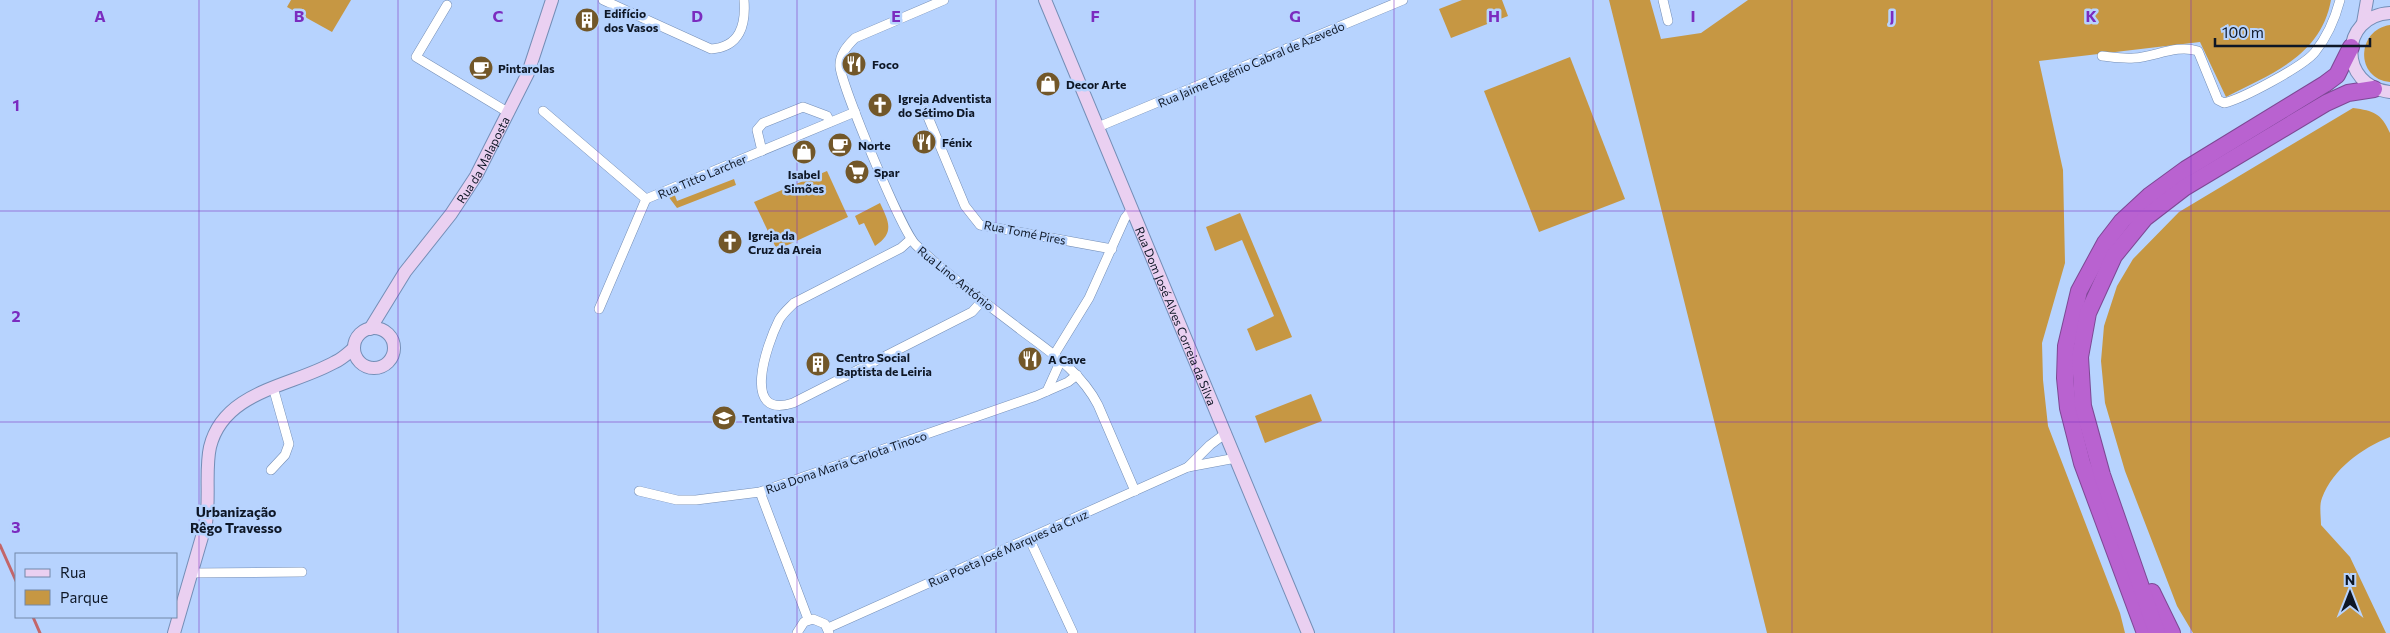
<svg xmlns="http://www.w3.org/2000/svg" width="2390" height="633" font-family="Commissioner,sans-serif">
	<style>
		.green { fill: #c69743 }
		.lines { fill: none; stroke-linecap: round; stroke-linejoin: round }
		.stream { stroke: #c36669; stroke-width: 3 }
		.street-casing { stroke: #748eb6; stroke-width: 10 }
		.secondary-casing { stroke: #748eb6; stroke-width: 14 }
		.highway-casing { stroke: #7d4894; stroke-width: 18 }
		.street { stroke: #fff; stroke-width: 9 }
		.secondary { stroke: #ead0f1; stroke-width: 12 }
		.highway { stroke: #b962d0; stroke-width: 16 }
		.grid { fill: none; stroke: #7b2cbf; stroke-width: 1; stroke-opacity: 0.55 }
		.labels { text-anchor: middle; dominant-baseline: central; stroke-width: 5; stroke-linejoin: round; paint-order: stroke }
		.poi-label { font-size: 12px; font-weight: bold; fill: #0e1726; stroke: #b7d3fe; text-anchor: start }
		.street-label { font-size: 12px; fill: #0e1726; stroke: #b7d3fe }
		.neighbourhood-label { font-size: 14px; font-weight: bold; fill: #0e1726; stroke: #b7d3fe }
		.grid-label { font-size: 16px; text-anchor: middle; font-weight: bold; fill: #7b2cbf; stroke: #b7d3fe; stroke-width: 5; stroke-linejoin: round; paint-order: stroke }
	</style>
	<rect width="100%" height="100%" fill="#b7d3fe"/>
	<g class="green">
		<polygon points="291,0 351,0 332,32 287,7"/>
		<polygon points="1462,0 1502,0 1508,16 1451,38 1439,9"/>
		<path d="M 1609,0 L 1650,0 L 1661,39 L 1701,33 L 1748,0 L 2331,0 C 2321,56 2271,74 2226,97 L 2200,42 L 2039,61 L 2063,170 L 2065,263 L 2042,343 L 2043,380 L 2048,426 L 2120,613 L 2125,633 L 1767,633 Z"/>
		<path d="M 2390,25 L 2390,82 C 2355,79 2356,30 2390,25 Z"/>
		<polygon points="1570,57 1625,199 1539,232 1484,91"/>
		<path d="M 2353,108 C 2374,111 2381,113 2390,133 L 2390,437 C 2362,448 2333,469 2322,498 C 2319,505 2321,517 2321,525 L 2350,557 L 2386,633 L 2193,633 L 2177,606 L 2125,471 L 2105,403 L 2101,361 L 2104,326 L 2117,286 L 2133,259 L 2179,212 Z"/>
		<polygon points="827,171 848,217 777,250 754,202"/>
		<polygon points="734,179 736,185 677,208 668,196 674,193 677,201"/>
		<path d="M 880,203 C 889,222 895,233 875,246 L 864,223 L 859,225 L 855,216 Z"/>
		<polygon points="1240,213 1292,337 1256,351 1247,329 1274,316 1242,240 1215,251 1206,227"/>
		<polygon points="1311,394 1322,421 1265,443 1255,416"/>
	</g>
	<g class="lines">
		<g class="stream">
			<polyline points="0,545 16,581"/>
			<polyline points="33,617 40,633"/>
		</g>
		<defs>
			<g id="street">
				<path d="M 603,0 L 711,49 C 740,47 746,25 744,0"/>
				<path d="M 944,0 L 855,38 C 847,46 839,55 840,67 C 843,89 902,232 916,245 C 947,275 983,301 1017,327 C 1047,350 1080,370 1098,405 L 1135,491"/>
				<polyline points="1663,0 1668,21"/>
				<polyline points="447,5 416,57 509,113"/>
				<path d="M 2102,56 C 2112,57 2123,59 2134,58 C 2155,57 2176,44 2198,51 L 2218,100 L 2224,103 C 2242,99 2304,66 2315,52 C 2327,37 2335,19 2340,0"/>
				<polyline points="923,105 965,206 980,225 1112,249"/>
				<polyline points="543,111 646,199 855,112"/>
				<polyline points="1098,127 1403,0"/>
				<polyline points="762,151 757,130 763,123 803,107 827,116 830,122"/>
				<path d="M 911,239 L 901,248 L 794,303 C 789,308 783,313 779,320 C 767,344 740,420 793,403 L 972,312 L 982,301"/>
				<polyline points="599,309 646,199"/>
				<polyline points="1054,355 1089,298 1125,218 1132,209"/>
				<polyline points="1047,391 1061,360"/>
				<polyline points="1188,467 1210,445 1226,433"/>
				<polyline points="271,470 285,455 289,444 273,387"/>
				<polyline points="639,491 677,500 696,500 760,492 1036,396 1068,382 1077,375"/>
				<polyline points="760,492 808,619"/>
				<polyline points="1029,538 1073,633"/>
				<polyline points="192,573 302,572"/>
				<polyline points="828,628 1188,467 1236,458"/>
				<polyline points="797,633 804,622 813,619 825,624 829,633"/>
			</g>
			<g id="secondary">
				<path id="s1" d="M 1045,0 L 1308,633"/>
				<path d="M 2390,13 C 2339,16 2338,86 2390,92"/>
				<polyline points="2363,23 2367,0"/>
				<circle cx="374" cy="348" r="20"/>
				<path id="s2" d="M 370,329 L 405,272 L 451,214 L 476,176 L 528,73 L 552,0"/>
				<path d="M 174,633 L 206,523 C 210,498 205,469 210,447 C 224,390 293,386 335,362 C 342,359 348,353 354,348"/>
			</g>
			<g id="highway">
				<polyline points="2152,592 2172,633"/>
				<polyline points="2145,633 2082,463 2068,408 2065,378 2066,346 2079,291 2105,243 2122,221 2149,196 2186,169 2325,84 2337,75 2351,47"/>
				<polyline points="2157,633 2102,475 2083,406 2080,357 2088,313 2114,256 2145,218 2184,188 2326,103 2348,93 2374,89"/>
			</g>
		</defs>
		<use href="#street" class="street-casing"/>
		<use href="#secondary" class="secondary-casing"/>
		<use href="#highway" class="highway-casing"/>
		<use href="#street" class="street"/>
		<use href="#secondary" class="secondary"/>
		<use href="#highway" class="highway"/>
	</g>
	<path class="grid" d="M 199,0 L 199,633M 398,0 L 398,633M 598,0 L 598,633M 797,0 L 797,633M 996,0 L 996,633M 1195,0 L 1195,633M 1394,0 L 1394,633M 1593,0 L 1593,633M 1792,0 L 1792,633M 1992,0 L 1992,633M 2191,0 L 2191,633M 0,211 L 2390,211M 0,422 L 2390,422"/>
	<defs>
		<symbol id="building-disc" viewBox="-11 -11 22 22"><circle r="9.5" fill="#725729" stroke="#b7d3fe"/><path d="M-4-6H4V6H1V3H-1V6H-4ZM-2.5-4.3h1.7v1.8h-1.7ZM.8-4.3h1.7v1.8H.8ZM-2.5-1h1.7V.8h-1.7ZM.8-1h1.7V.8H.8Z" fill="#fff"/></symbol>
		<symbol id="restaurant-disc" viewBox="-11 -11 22 22"><circle r="9.5" fill="#725729" stroke="#b7d3fe"/><path d="M-5-6h1v4h1v-4h1v4h1v-4h1v5L-1.5 .5V6h-2V.5L-5-1ZM5-6V6H3V1.5H1.5Q1.5-4 5-6Z" fill="#fff"/></symbol>
		<symbol id="cafe-disc" viewBox="-11 -11 22 22"><circle r="9.5" fill="#725729" stroke="#b7d3fe"/><path d="M-5.5-4.5H6V0H3Q3 3.5 0 3.5H-2.5Q-5.5 3.5-5.5 0ZM3-3.2v2h1.7v-2ZM-6 4.5H4V6H-6Z" fill="#fff"/></symbol>
		<symbol id="shop-disc" viewBox="-11 -11 22 22"><circle r="9.5" fill="#725729" stroke="#b7d3fe"/><path d="M-5-2.5h2.3a2.7 3.5 0 0 1 5.4 0H5L5.5 6h-11ZM-1.5-2.5h3a1.5 2.3 0 0 0-3 0Z" fill="#fff"/></symbol>
		<symbol id="church-disc" viewBox="-11 -11 22 22"><circle r="9.5" fill="#725729" stroke="#b7d3fe"/><path d="M-1.2-6h2.4v3.5h3.3v2.4h-3.3V6h-2.4V-.1h-3.3v-2.4h3.3Z" fill="#fff"/></symbol>
		<symbol id="supermarket-disc" viewBox="-11 -11 22 22"><circle r="9.5" fill="#725729" stroke="#b7d3fe"/><path d="M-6-5.5h2.5l.6 2H6L4.5 2H-2.5L-4.4-4H-6ZM-1.5 3.2a1.3 1.3 0 1 0 .1 0ZM3 3.2a1.3 1.3 0 1 0 .1 0Z" fill="#fff"/></symbol>
		<symbol id="school-disc" viewBox="-11 -11 22 22"><circle r="9.5" fill="#725729" stroke="#b7d3fe"/><path d="M0-5L7-2L0 1L-7-2ZM-4 1L0 2.5L4 1V4Q0 6-4 4Z" fill="#fff"/></symbol>
	</defs>
	<g fill-rule="evenodd">
		<use href="#building-disc" x="573" y="6" width="28" height="28"/>
		<use href="#restaurant-disc" x="840" y="50" width="28" height="28"/>
		<use href="#cafe-disc" x="467" y="54" width="28" height="28"/>
		<use href="#shop-disc" x="1034" y="70" width="28" height="28"/>
		<use href="#church-disc" x="866" y="91" width="28" height="28"/>
		<use href="#restaurant-disc" x="910" y="128" width="28" height="28"/>
		<use href="#cafe-disc" x="826" y="131" width="28" height="28"/>
		<use href="#shop-disc" x="790" y="138" width="28" height="28"/>
		<use href="#supermarket-disc" x="843" y="158" width="28" height="28"/>
		<use href="#church-disc" x="716" y="228" width="28" height="28"/>
		<use href="#restaurant-disc" x="1016" y="345" width="28" height="28"/>
		<use href="#building-disc" x="804" y="350" width="28" height="28"/>
		<use href="#school-disc" x="710" y="404" width="28" height="28"/>
	</g>
	<g class="labels">
		<g class="poi-label">
			<text x="604" y="13">Edifício<tspan x="604" dy="14">dos Vasos</tspan></text>
			<text x="872" y="64">Foco</text>
			<text x="498" y="68">Pintarolas</text>
			<text x="1066" y="84">Decor Arte</text>
			<text x="898" y="98">Igreja Adventista<tspan x="898" dy="14">do Sétimo Dia</tspan></text>
			<text x="942" y="142">Fénix</text>
			<text x="858" y="145">Norte</text>
			<text x="874" y="172">Spar</text>
			<text x="804" y="174" text-anchor="middle">Isabel<tspan x="804" dy="14">Simões</tspan></text>
			<text x="748" y="235">Igreja da<tspan x="748" dy="14">Cruz da Areia</tspan></text>
			<text x="836" y="357">Centro Social<tspan x="836" dy="14">Baptista de Leiria</tspan></text>
			<text x="1048" y="359">A Cave</text>
			<text x="742" y="418">Tentativa</text>
		</g>
		<g class="street-label">
			<text transform="translate(1251 64) rotate(-23)">Rua Jaime Eugénio Cabral de Azevedo</text>
			<text stroke="none"><textPath href="#s2" startOffset="204">Rua da Malaposta</textPath></text>
			<text transform="translate(702 176) rotate(-23)">Rua Titto Larcher</text>
			<text transform="translate(1025 232) rotate(11)">Rua Tomé Pires</text>
			<text transform="translate(956 278) rotate(39)">Rua Lino António</text>
			<text stroke="none"><textPath href="#s1" startOffset="342">Rua Dom José Alves Correia da Silva</textPath></text>
			<text transform="translate(846 462) rotate(-19)">Rua Dona Maria Carlota Tinoco</text>
			<text transform="translate(1008 548) rotate(-24)">Rua Poeta José Marques da Cruz</text>
		</g>
		<g class="neighbourhood-label">
			<text x="236" y="511">Urbanização<tspan x="236" dy="16">Rêgo Travesso</tspan></text>
		</g>
	</g>
	<g class="grid-label">
		<text x="100" y="22">A</text>
		<text x="299" y="22">B</text>
		<text x="498" y="22">C</text>
		<text x="697" y="22">D</text>
		<text x="896" y="22">E</text>
		<text x="1095" y="22">F</text>
		<text x="1295" y="22">G</text>
		<text x="1494" y="22">H</text>
		<text x="1693" y="22">I</text>
		<text x="1892" y="22">J</text>
		<text x="2091" y="22">K</text>
		<text x="16" y="111">1</text>
		<text x="16" y="322">2</text>
		<text x="16" y="533">3</text>
	</g>
	<rect x="15" y="553" width="162" height="65" fill="#b7d3fe" stroke="#7388a8"/>
	<rect x="25" y="569" width="25" height="8" fill="#ead0f1" stroke="#7388a8"/>
	<text x="60" y="578" font-size="15" fill="#0e1726">Rua</text>
	<rect x="25" y="590" width="25" height="15" fill="#c69743" stroke="#7388a8"/>
	<text x="60" y="603" font-size="15" fill="#0e1726">Parque</text>
	<g transform="translate(2350 593)" stroke="#b7d3fe" stroke-width="4" paint-order="stroke">
	<path d="M0-4L9 19L0 12L-9 19Z" fill="#0e1726"/>
	<text y="-8" font-size="14" font-weight="bold" text-anchor="middle" fill="#0e1726">N</text>
	</g>
	<path d="M2215 38v8h155v-8" fill="none" stroke="#0e1726" stroke-width="2.5"/>
	<text x="2222" y="38" font-size="15" fill="#0e1726" stroke="#b7d3fe" stroke-width="4" paint-order="stroke">100 m</text>
</svg>
